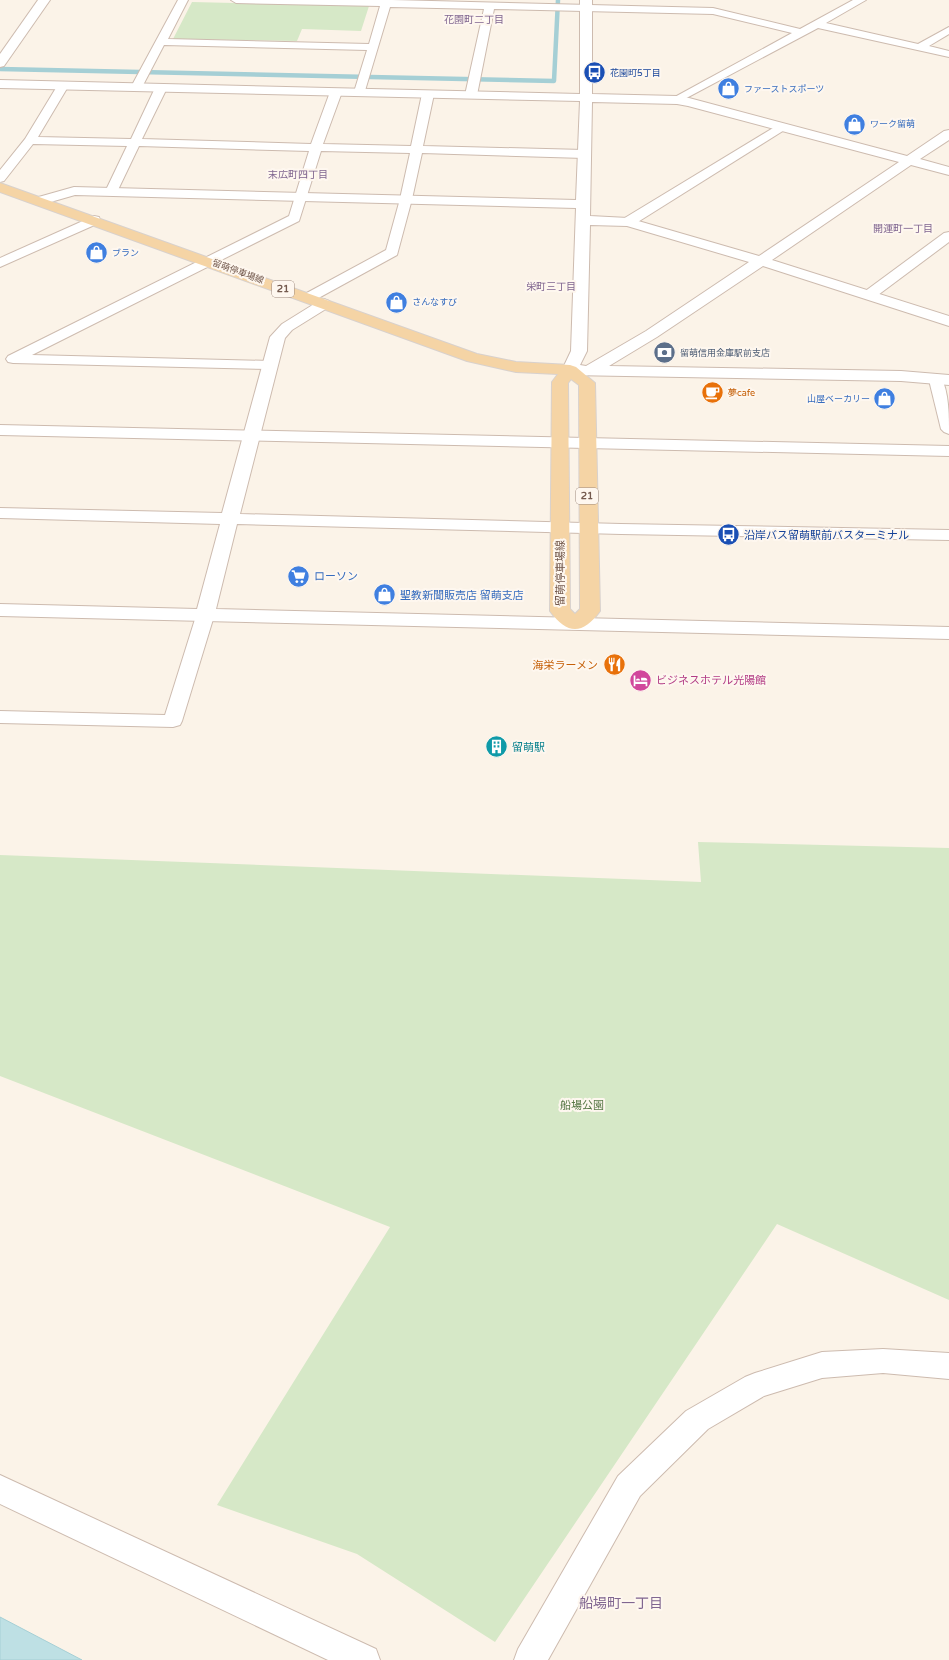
<svg xmlns="http://www.w3.org/2000/svg" width="949" height="1660" font-family="'Varela Round','Noto Sans JP',sans-serif">
	<style>
		.green { fill: #d6e8c7 }
		.water { fill: #bee0e4; stroke: #a5cfd5 }
		.lines { fill: none; stroke-linecap: round; stroke-linejoin: round }
		.stream { stroke: #a5cfd5; stroke-width: 4.5 }
		.minor-casing { stroke: #cdbbaf; stroke-width: 2 }
		.tertiary-casing { stroke: #cdbbaf; stroke-width: 2 }
		.primary-casing { stroke: #d8d1cd; stroke-width: 2 }
		.minor { fill: #fff; fill-rule: evenodd }
		.tertiary { fill: #fff; fill-rule: evenodd }
		.primary { fill: #f5d4a5; fill-rule: evenodd }
		.labels { text-anchor: middle; dominant-baseline: central; stroke-width: 4; stroke-linejoin: round; paint-order: stroke }
		.far-transit-label { font-size: 9px; fill: #164399; stroke: #fef7ef; text-anchor: start }
		.far-shop-label { font-size: 9px; fill: #366cbe; stroke: #fef7ef; text-anchor: start }
		.far-street-label { font-size: 9px; fill: #745a4e; stroke: #fef7ef }
		.far-service-label { font-size: 9px; fill: #4e5e75; stroke: #fef7ef; text-anchor: start }
		.far-food-label { font-size: 9px; fill: #c56008; stroke: #fef7ef; text-anchor: start }
		.far-neighbourhood-label { font-size: 10px; fill: #806690; stroke: #fef7ef }
		.shield { fill: #fef7ef; stroke: #9d897e; stroke-width: 1 }
		.shield-label { font-size: 10px; font-weight: bold; fill: #745a4e }
		.transit-label { font-size: 11px; fill: #164399; stroke: #fef7ef; text-anchor: start }
		.street-label { font-size: 11px; fill: #745a4e; stroke: #fef7ef }
		.shop-label { font-size: 11px; fill: #366cbe; stroke: #fef7ef; text-anchor: start }
		.food-label { font-size: 11px; fill: #c56008; stroke: #fef7ef; text-anchor: end }
		.hotel-label { font-size: 11px; fill: #b23c85; stroke: #fef7ef; text-anchor: start }
		.culture-label { font-size: 11px; fill: #0d838f; stroke: #fef7ef; text-anchor: start }
		.park-label { font-size: 11px; fill: #577846; stroke: #fef7ef }
		.near-neighbourhood-label { font-size: 14px; fill: #806690; stroke: #fef7ef }
	</style>
	<rect width="100%" height="100%" fill="#fbf3e8"/>
	<g class="green">
		<polygon points="192,2 369,6 361,31 302,29 297,41 173,39"/>
		<polygon points="698,842 949,848 949,1300 777,1224 495,1642 357,1554 217,1505 390,1227 0,1076 0,855 701,882"/>
	</g>
	<polygon class="water" points="0,1617 82,1660 0,1660"/>
	<g class="lines">
		<polyline class="stream" points="0,69 554,81 558,0"/>
		<defs>
			<g id="minor">
				<polygon points="178,0 188,0 168,39 369,44 380,6 236,3 231,0 392,0 713,8 800,29 853,0 866,0 826,23 918,44 949,27 949,34 929,46 949,51 949,57 818,28 677,103 673,102 671,100 673,98 792,33 713,14 494,9 477,95 471,98 465,95 484,9 390,7 364,94 360,95 354,92 367,50 164,45 141,89 133,89 131,87"/>
				<polygon points="63,82 69,85 38,137 131,139 155,88 161,85 167,88 142,139 311,144 330,92 336,89 342,92 323,144 411,146 422,94 428,91 434,94 423,146 584,150 588,151 590,154 588,157 584,158 422,153 412,199 397,255 313,301 308,302 303,301 301,298 303,295 386,250 400,199 410,153 321,151 299,221 32,355 270,361 275,362 277,365 275,368 270,369 13,363 8,362 6,359 8,356 289,216 309,151 139,146 117,192 115,195 107,195 105,192 127,146 33,144 4,181 0,182 0,170 25,139 59,83"/>
				<polygon points="782,124 786,125 788,127 786,129 633,225 623,225 622,222 623,219 778,125"/>
				<polygon points="94,216 99,217 100,220 99,223 0,267 0,258"/>
				<polygon points="949,232 949,242 874,298 864,298 862,295 864,292 944,233"/>
				<path d="M 936,376 L 941,377 C 949,392 949,416 949,434 L 944,432 L 941,429 L 929,380 L 931,377 Z"/>
				<polygon points="0,425 949,446 949,456 0,435"/>
				<polygon points="205,611 211,612 214,616 182,721 180,725 173,727 0,723 0,711 165,715 196,616 199,612"/>
			</g>
			<g id="tertiary">
				<polygon points="38,0 50,0 4,66 0,67 0,54"/>
				<path d="M 580,0 L 592,0 L 592,94 L 677,96 L 689,98 L 907,156 L 944,131 L 949,130 L 949,140 L 920,159 L 949,167 L 949,175 L 911,165 L 772,260 L 949,316 L 949,326 L 763,266 L 657,337 L 609,366 L 901,371 L 949,375 L 949,385 L 901,381 L 570,375 L 564,373 L 562,370 L 571,351 L 576,208 L 75,195 L 40,205 L 35,204 L 33,201 L 35,198 L 74,187 L 576,200 L 580,101 L 0,88 L 0,80 L 580,94 ZM 592,102 L 677,104 L 688,106 L 899,162 L 759,256 L 628,218 L 590,216 ZM 590,225 L 627,226 L 749,262 L 646,331 L 586,366 L 580,365 L 587,351 Z"/>
				<polygon points="324,299 329,301 332,304 329,307 292,330 285,338 240,514 621,524 949,530 949,540 621,534 237,524 216,609 949,627 949,639 0,616 0,604 197,609 220,524 0,518 0,508 222,513 270,337 282,324 319,301"/>
				<polygon points="883,1349 949,1353 949,1379 883,1373 822,1378 764,1396 708,1429 640,1496 548,1660 514,1660 518,1649 618,1476 686,1411 745,1377 755,1373 822,1352"/>
				<polygon points="0,1475 376,1649 380,1660 328,1660 0,1504"/>
			</g>
			<path id="primary" d="M 0,183 L 477,354 L 516,362 L 570,365 L 576,367 L 595,383 L 600,611 C 583,635 567,635 550,611 L 552,382 L 558,374 L 516,372 L 467,361 L 0,192 ZM 571,379 L 579,385 L 580,609 L 575,614 L 570,609 L 568,383 Z"/>
		</defs>
		<use href="#minor" class="minor-casing"/>
		<use href="#tertiary" class="tertiary-casing"/>
		<use href="#primary" class="primary-casing"/>
		<use href="#minor" class="minor"/>
		<use href="#tertiary" class="tertiary"/>
		<use href="#primary" class="primary"/>
	</g>
	<defs>
		<symbol id="bus-disc" viewBox="-11 -11 22 22"><circle r="9.5" fill="#1a4fb4" stroke="#fef7ef"/><path d="M-5-6H5V4H4V6H2V4H-2V6H-4V4H-5ZM-3.5-4V0h7V-4ZM-3.5 1.2v1.5H-2V1.2ZM2 1.2v1.5H3.5V1.2Z" fill="#fff"/></symbol>
		<symbol id="shop-disc" viewBox="-11 -11 22 22"><circle r="9.5" fill="#3f7fe0" stroke="#fef7ef"/><path d="M-5-2.5h2.3a2.7 3.5 0 0 1 5.4 0H5L5.5 6h-11ZM-1.5-2.5h3a1.5 2.3 0 0 0-3 0Z" fill="#fff"/></symbol>
		<symbol id="bank-disc" viewBox="-11 -11 22 22"><circle r="9.5" fill="#5c6f8a" stroke="#fef7ef"/><path d="M-6-4H6V4H-6ZM0-2.3a2.3 2.3 0 1 0 0 4.6a2.3 2.3 0 1 0 0-4.6Z" fill="#fff"/></symbol>
		<symbol id="cafe-disc" viewBox="-11 -11 22 22"><circle r="9.5" fill="#e8710a" stroke="#fef7ef"/><path d="M-5.5-4.5H6V0H3Q3 3.5 0 3.5H-2.5Q-5.5 3.5-5.5 0ZM3-3.2v2h1.7v-2ZM-6 4.5H4V6H-6Z" fill="#fff"/></symbol>
		<symbol id="supermarket-disc" viewBox="-11 -11 22 22"><circle r="9.5" fill="#3f7fe0" stroke="#fef7ef"/><path d="M-6-5.5h2.5l.6 2H6L4.5 2H-2.5L-4.4-4H-6ZM-1.5 3.2a1.3 1.3 0 1 0 .1 0ZM3 3.2a1.3 1.3 0 1 0 .1 0Z" fill="#fff"/></symbol>
		<symbol id="restaurant-disc" viewBox="-11 -11 22 22"><circle r="9.5" fill="#e8710a" stroke="#fef7ef"/><path d="M-5-6h1v4h1v-4h1v4h1v-4h1v5L-1.5 .5V6h-2V.5L-5-1ZM5-6V6H3V1.5H1.5Q1.5-4 5-6Z" fill="#fff"/></symbol>
		<symbol id="hotel-disc" viewBox="-11 -11 22 22"><circle r="9.5" fill="#d1479c" stroke="#fef7ef"/><path d="M-6-4.5h1.5V1H6V5H4.5V3h-9V5H-6ZM-4 0a1.8 1.8 0 1 1 3.6 0ZM.5 0V-2.5h3Q6-2.5 6 0Z" fill="#fff"/></symbol>
		<symbol id="building-disc" viewBox="-11 -11 22 22"><circle r="9.5" fill="#0f9aa8" stroke="#fef7ef"/><path d="M-4-6H4V6H1V3H-1V6H-4ZM-2.5-4.3h1.7v1.8h-1.7ZM.8-4.3h1.7v1.8H.8ZM-2.5-1h1.7V.8h-1.7ZM.8-1h1.7V.8H.8Z" fill="#fff"/></symbol>
	</defs>
	<g fill-rule="evenodd">
		<use href="#bus-disc" x="582" y="60" width="25" height="25"/>
		<use href="#shop-disc" x="716" y="76" width="25" height="25"/>
		<use href="#shop-disc" x="842" y="112" width="25" height="25"/>
		<use href="#shop-disc" x="84" y="240" width="25" height="25"/>
		<use href="#shop-disc" x="384" y="290" width="25" height="25"/>
		<use href="#bank-disc" x="652" y="340" width="25" height="25"/>
		<use href="#cafe-disc" x="700" y="380" width="25" height="25"/>
		<use href="#shop-disc" x="872" y="386" width="25" height="25"/>
		<use href="#bus-disc" x="716" y="522" width="25" height="25"/>
		<use href="#supermarket-disc" x="286" y="564" width="25" height="25"/>
		<use href="#shop-disc" x="372" y="582" width="25" height="25"/>
		<use href="#restaurant-disc" x="602" y="652" width="25" height="25"/>
		<use href="#hotel-disc" x="628" y="668" width="25" height="25"/>
		<use href="#building-disc" x="484" y="734" width="25" height="25"/>
	</g>
	<g class="labels">
		<g class="far-transit-label">
			<text x="610" y="73">花園町5丁目</text>
		</g>
		<g class="far-shop-label">
			<text x="744" y="89">ファーストスポーツ</text>
			<text x="870" y="124">ワーク留萌</text>
			<text x="112" y="253">ブラン</text>
			<text x="412" y="302">さんなすび</text>
			<text x="870" y="399" text-anchor="end">山屋ベーカリー</text>
		</g>
		<g class="far-street-label">
			<text transform="translate(238 272) rotate(20)">留萌停車場線</text>
		</g>
		<g class="far-service-label">
			<text x="680" y="353">留萌信用金庫駅前支店</text>
		</g>
		<g class="far-food-label">
			<text x="728" y="393">夢cafe</text>
		</g>
		<g class="far-neighbourhood-label">
			<text x="474" y="20">花園町二丁目</text>
			<text x="298" y="175">末広町四丁目</text>
			<text x="903" y="229">開運町一丁目</text>
			<text x="551" y="287">栄町三丁目</text>
		</g>
		<g class="shield">
			<rect x="272" y="281" width="22" height="16" rx="3"/>
			<rect x="576" y="488" width="22" height="16" rx="3"/>
		</g>
		<g class="shield-label">
			<text x="283" y="289">21</text>
			<text x="587" y="496">21</text>
		</g>
		<g class="transit-label">
			<text x="744" y="535">沿岸バス留萌駅前バスターミナル</text>
		</g>
		<g class="street-label">
			<text transform="translate(560 573) rotate(-90)">留萌停車場線</text>
		</g>
		<g class="shop-label">
			<text x="314" y="576">ローソン</text>
			<text x="400" y="595">聖教新聞販売店 留萌支店</text>
		</g>
		<g class="food-label">
			<text x="598" y="665">海栄ラーメン</text>
		</g>
		<g class="hotel-label">
			<text x="656" y="680">ビジネスホテル光陽館</text>
		</g>
		<g class="culture-label">
			<text x="512" y="747">留萌駅</text>
		</g>
		<g class="park-label">
			<text x="582" y="1105">船場公園</text>
		</g>
		<g class="near-neighbourhood-label">
			<text x="621" y="1603">船場町一丁目</text>
		</g>
	</g>
</svg>
